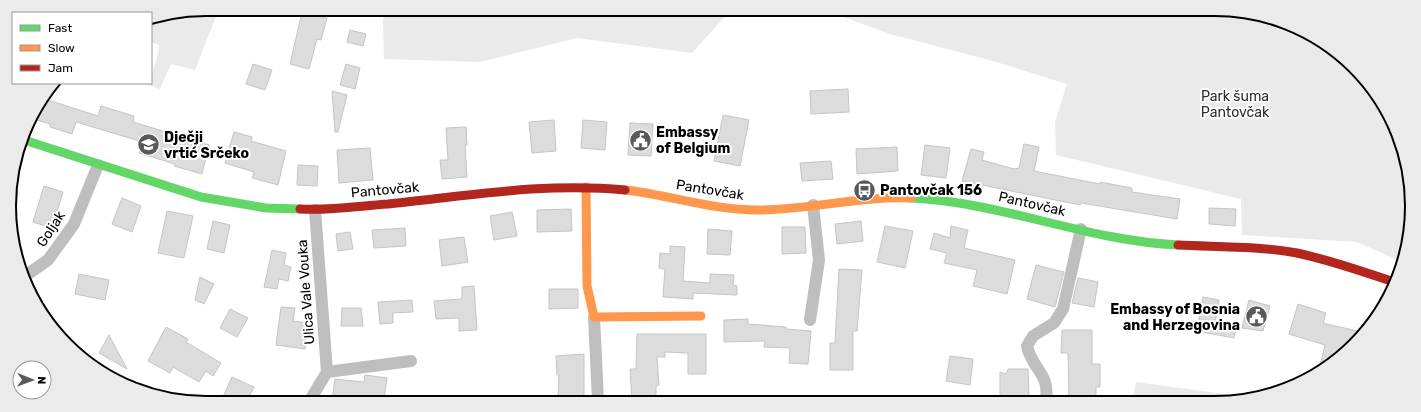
<svg xmlns="http://www.w3.org/2000/svg" width="1421" height="412" font-family="Rubik,sans-serif">
	<style>
		.green { fill: #eaeaea }
		.building { fill: #dcdcdc; stroke: #c5c5c5 }
		.lines { fill: none; stroke-linecap: round; stroke-linejoin: round }
		.street { stroke: #bebebe; stroke-width: 12 }
		.fast { stroke: #63d668; stroke-width: 9 }
		.slow { stroke: #ff974d; stroke-width: 9 }
		.jam { stroke: #b3261e; stroke-width: 9 }
		.labels { text-anchor: middle; dominant-baseline: central; stroke-width: 4; stroke-linejoin: round; paint-order: stroke }
		.park-label { font-size: 14px; fill: #2f2f2f; stroke: #fff }
		.poi-label { font-size: 14px; font-weight: bold; fill: #000; stroke: #fff; text-anchor: start }
		.street-label { font-size: 14px; fill: #000; stroke: #fff }
		.rim { fill: none; stroke: #000; stroke-width: 2 }
	</style>
	<rect width="100%" height="100%" fill="#fff"/>
	<g class="green">
		<path d="M 206,9 L 219,9 L 195,70 L 171,64 L 160,89 L 147,85 L 148,83 L 151,83 C 151,69 159,59 159,45 L 151,42 L 151,20 Z"/>
		<polygon points="385,10 730,11 692,53 577,38 480,62 384,59 383,21"/>
		<polygon points="827,11 1253,13 1324,42 1379,96 1408,167 1408,244 1402,262 1357,242 1242,235 1241,199 1056,155 1055,122 1067,84 993,61 890,34"/>
		<polygon points="1136,382 1254,398 1240,401 1132,401"/>
	</g>
	<g class="building">
		<polygon points="302,12 327,18 321,40 317,39 309,69 290,64"/>
		<polygon points="350,30 366,34 363,46 347,42"/>
		<polygon points="253,64 272,70 265,90 246,84"/>
		<polygon points="346,64 360,68 355,89 340,85"/>
		<polygon points="848,89 849,112 811,114 810,91"/>
		<polygon points="332,91 347,95 338,132 335,132"/>
		<polygon points="45,99 98,116 101,106 134,116 133,122 209,145 202,174 174,166 175,164 139,153 143,142 76,122 72,134 50,127 50,124 30,118"/>
		<polygon points="723,115 749,120 740,166 714,161"/>
		<polygon points="554,120 556,151 532,153 529,122"/>
		<polygon points="583,120 607,122 605,150 581,148"/>
		<polygon points="630,123 653,124 651,156 628,155"/>
		<polygon points="466,127 467,145 465,145 467,177 442,179 440,160 448,160 446,128"/>
		<polygon points="234,132 252,137 251,141 286,151 278,185 252,178 254,172 225,163"/>
		<polygon points="1024,144 1039,147 1034,171 1100,184 1100,182 1132,188 1132,192 1180,199 1177,219 1081,203 1080,205 962,181 971,149 984,152 982,160 1014,169 1019,168"/>
		<polygon points="925,145 950,148 946,178 921,175"/>
		<polygon points="897,147 898,171 857,174 856,149"/>
		<polygon points="370,148 373,180 339,183 337,150"/>
		<polygon points="831,161 833,179 802,181 800,163"/>
		<polygon points="298,165 318,166 317,186 297,185"/>
		<polygon points="44,186 63,192 52,228 33,222"/>
		<polygon points="122,198 141,206 132,232 112,224"/>
		<polygon points="1209,208 1236,209 1235,226 1209,224"/>
		<polygon points="571,209 572,231 537,232 537,210"/>
		<polygon points="167,211 193,216 184,258 158,253"/>
		<polygon points="512,212 517,236 494,240 490,216"/>
		<polygon points="213,221 230,225 224,253 207,249"/>
		<polygon points="861,221 863,241 837,244 835,224"/>
		<polygon points="885,226 913,231 905,268 877,262"/>
		<polygon points="951,226 968,230 964,248 1015,260 1007,294 973,286 977,270 944,263 947,253 930,249 934,233 950,238"/>
		<polygon points="782,227 805,227 806,253 782,254"/>
		<polygon points="405,228 406,246 374,248 372,230"/>
		<polygon points="708,229 732,231 730,255 707,254"/>
		<polygon points="350,232 353,249 338,251 336,234"/>
		<polygon points="464,237 468,262 442,266 439,240"/>
		<polygon points="670,246 685,247 683,281 710,283 710,274 734,275 733,285 737,286 737,295 693,293 693,299 663,297 665,269 659,268 660,253 670,254"/>
		<polygon points="272,250 286,253 284,265 291,267 288,281 279,279 277,289 264,287"/>
		<polygon points="1036,265 1064,272 1055,307 1027,299"/>
		<polygon points="839,269 862,270 857,331 853,331 853,370 830,370 830,343 835,343"/>
		<polygon points="79,274 109,280 105,300 75,294"/>
		<polygon points="200,277 214,284 204,304 195,300"/>
		<polygon points="1078,278 1098,282 1094,307 1072,303"/>
		<polygon points="474,286 477,330 459,331 459,318 436,319 434,301 462,299 462,287"/>
		<polygon points="549,289 578,289 578,308 549,309"/>
		<polygon points="1203,297 1219,300 1215,323 1236,327 1234,338 1197,331"/>
		<polygon points="412,300 413,312 393,313 393,323 380,324 378,302"/>
		<polygon points="1249,300 1270,306 1263,331 1242,328"/>
		<polygon points="1298,304 1326,313 1323,323 1357,331 1354,343 1345,354 1319,370 1325,345 1289,334"/>
		<polygon points="281,307 295,308 293,321 308,323 305,349 276,345"/>
		<polygon points="342,308 361,308 363,326 341,326"/>
		<polygon points="230,309 248,318 237,337 220,328"/>
		<polygon points="748,319 748,324 786,327 786,329 811,331 808,364 789,363 790,348 764,347 765,341 724,342 724,320"/>
		<polygon points="166,327 188,339 186,342 221,363 213,376 206,371 199,382 173,367 170,373 148,361"/>
		<polygon points="1062,330 1092,330 1092,364 1100,364 1100,387 1096,387 1096,401 1069,401 1068,353 1061,353"/>
		<polygon points="637,334 706,334 706,374 688,374 688,353 665,352 665,357 657,357 659,385 656,386 656,400 632,400 630,369 636,369"/>
		<polygon points="109,335 127,369 99,353"/>
		<polygon points="584,354 584,400 558,400 559,375 557,375 556,356"/>
		<polygon points="950,356 973,359 970,385 946,381"/>
		<polygon points="1008,369 1028,369 1029,396 1000,396 1000,372 1006,374"/>
		<polygon points="365,375 387,378 384,400 332,400 335,379 364,382"/>
		<polygon points="232,377 254,387 248,399 222,399"/>
	</g>
	<g class="lines">
		<g class="street">
			<polyline points="25,276 48,260 74,224 98,165"/>
			<polyline points="594,317 598,400"/>
			<polyline points="810,320 819,260 813,205"/>
			<polyline points="327,372 411,361"/>
			<polyline points="310,400 327,372 315,210"/>
			<path d="M 1046,401 C 1050,372 1032,370 1027,346 L 1033,336 L 1054,323 L 1063,309 L 1081,229"/>
		</g>
		<g class="fast">
			<polyline points="24,140 201,197 266,208 300,209"/>
			<path d="M 911,198 C 1002,202 1087,241 1178,245"/>
		</g>
		<g class="slow">
			<polyline points="586,187 587,286 594,317 701,316"/>
			<path d="M 625,190 C 670,195 712,210 757,210 C 809,210 859,196 911,198"/>
		</g>
		<g class="jam">
			<path d="M 300,209 C 329,211 359,206 388,204 C 466,196 546,182 625,190"/>
			<path d="M 1178,245 C 1218,247 1258,246 1297,253 C 1330,260 1362,271 1394,282"/>
		</g>
	</g>
	<defs>
		<symbol id="civic-disc" viewBox="-11 -11 22 22"><circle r="9.5" fill="#595959" stroke="#fff"/><path d="M-.6-6.5H3V-4.5H.6V-3L4-1V1h2V6H-6V1h2V-1L-.6-3ZM-1.2 2.5V6h2.4V2.5Z" fill="#fff"/></symbol>
		<symbol id="school-disc" viewBox="-11 -11 22 22"><circle r="9.5" fill="#595959" stroke="#fff"/><path d="M0-5L7-2L0 1L-7-2ZM-4 1L0 2.5L4 1V4Q0 6-4 4Z" fill="#fff"/></symbol>
		<symbol id="bus-disc" viewBox="-11 -11 22 22"><circle r="9.5" fill="#595959" stroke="#fff"/><path d="M-5-6H5V4H4V6H2V4H-2V6H-4V4H-5ZM-3.5-4V0h7V-4ZM-3.5 1.2v1.5H-2V1.2ZM2 1.2v1.5H3.5V1.2Z" fill="#fff"/></symbol>
	</defs>
	<g fill-rule="evenodd">
		<use href="#civic-disc" x="628" y="128" width="25" height="25"/>
		<use href="#school-disc" x="136" y="132" width="25" height="25"/>
		<use href="#bus-disc" x="852" y="178" width="25" height="25"/>
		<use href="#civic-disc" x="1244" y="304" width="25" height="25"/>
	</g>
	<g class="labels">
		<g class="park-label">
			<text x="1235" y="96">Park šuma<tspan x="1235" dy="16">Pantovčak</tspan></text>
		</g>
		<g class="poi-label">
			<text x="656" y="132">Embassy<tspan x="656" dy="16">of Belgium</tspan></text>
			<text x="164" y="137">Dječji<tspan x="164" dy="16">vrtić Srčeko</tspan></text>
			<text x="880" y="190">Pantovčak 156</text>
			<text x="1240" y="309" text-anchor="end">Embassy of Bosnia<tspan x="1240" dy="16">and Herzegovina</tspan></text>
		</g>
		<g class="street-label">
			<text transform="translate(385 190) rotate(-5)">Pantovčak</text>
			<text transform="translate(710 190) rotate(9)">Pantovčak</text>
			<text transform="translate(1032 204) rotate(13)">Pantovčak</text>
			<text transform="translate(51 229) rotate(-57)">Goljak</text>
			<text transform="translate(306 292) rotate(-94)">Ulica Vale Vouka</text>
		</g>
	</g>
	<path d="M0 0H1421V412H0ZM206 16H1215A190 190 0 0 1 1405 206V206A190 190 0 0 1 1215 396H206A190 190 0 0 1 16 206V206A190 190 0 0 1 206 16Z" fill="#ebebeb" fill-rule="evenodd"/>
	<path class="rim" d="M206 16H1215A190 190 0 0 1 1405 206V206A190 190 0 0 1 1215 396H206A190 190 0 0 1 16 206V206A190 190 0 0 1 206 16Z"/>
	<rect x="12" y="12" width="140" height="72" fill="#ffffff" stroke="#999999"/>
	<rect x="20" y="25" width="20" height="6" fill="#63d668" stroke="#999999"/>
	<text x="48" y="32" font-size="12" fill="#000000">Fast</text>
	<rect x="20" y="45" width="20" height="6" fill="#ff974d" stroke="#999999"/>
	<text x="48" y="52" font-size="12" fill="#000000">Slow</text>
	<rect x="20" y="65" width="20" height="6" fill="#b3261e" stroke="#999999"/>
	<text x="48" y="72" font-size="12" fill="#000000">Jam</text>
	<g transform="translate(32 380) rotate(91)"><circle r="19" fill="#ffffff" stroke="#999999"/>
	<path d="M0-3L7 15L0 10L-7 15Z" fill="#595959"/>
	<text y="-6" font-size="11" font-weight="bold" text-anchor="middle" fill="#000000">N</text>
	</g>
</svg>
